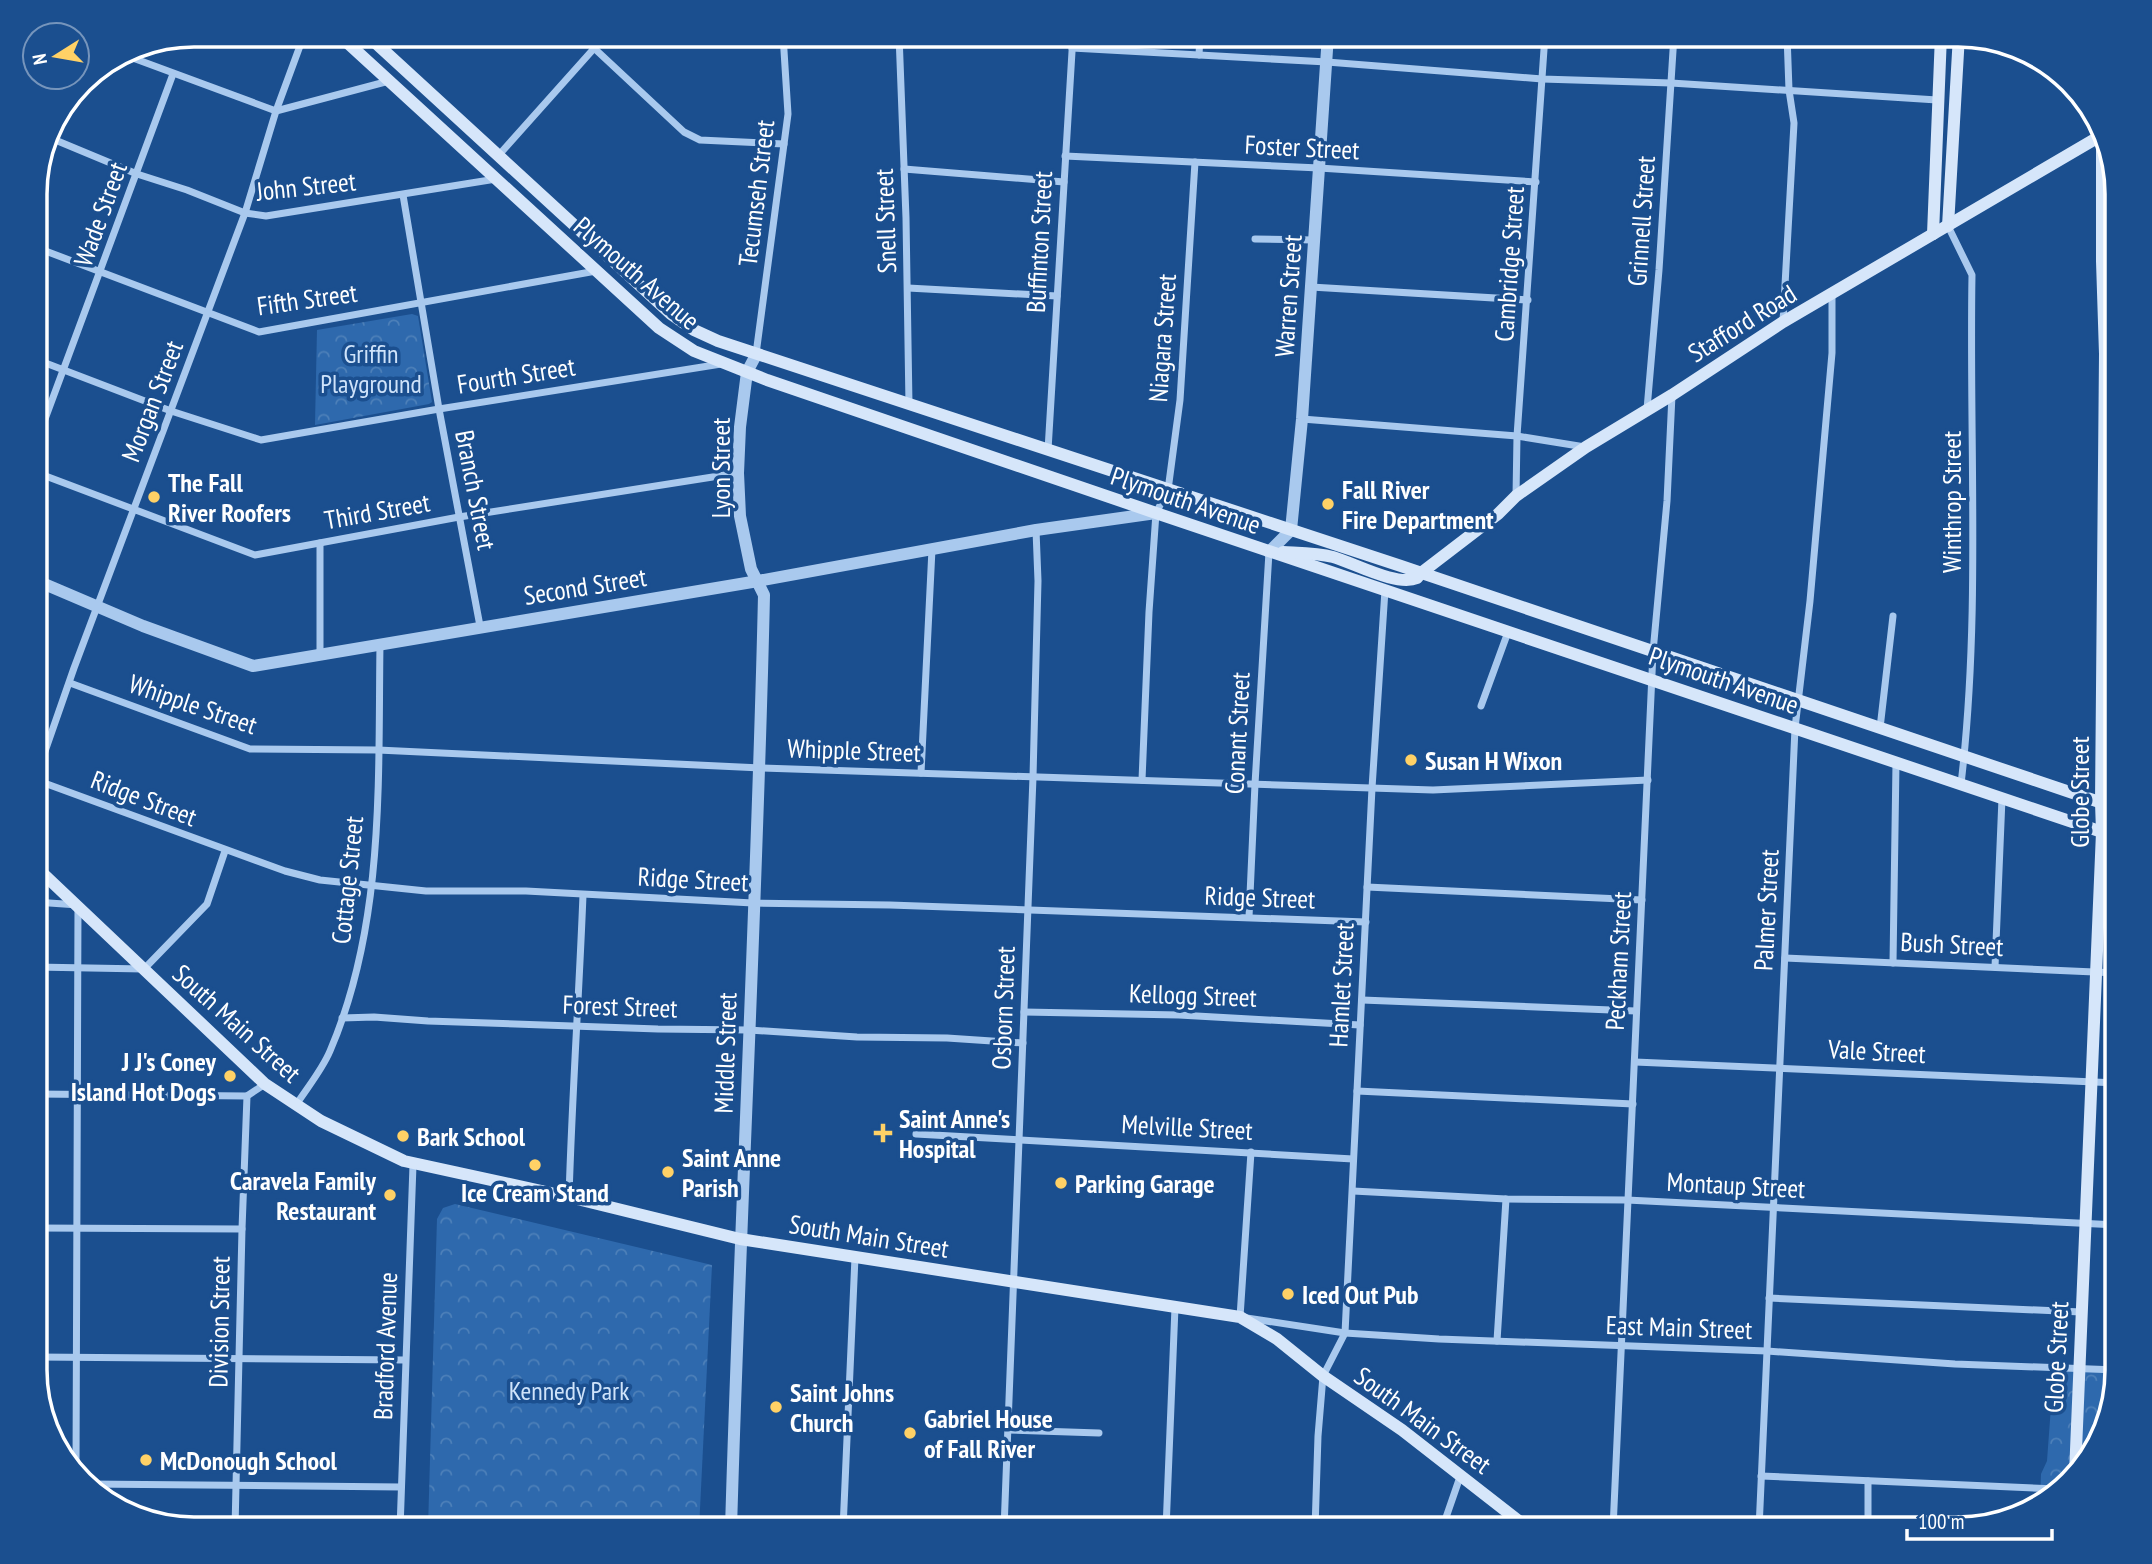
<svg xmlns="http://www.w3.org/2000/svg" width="2152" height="1564" font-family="'PT Sans Narrow',sans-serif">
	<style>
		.forest { fill: url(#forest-crowns) }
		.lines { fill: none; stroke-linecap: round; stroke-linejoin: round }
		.minor { stroke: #a9c9ee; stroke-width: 7 }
		.tertiary { stroke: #a9c9ee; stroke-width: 12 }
		.secondary { stroke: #d6e6fa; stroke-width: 12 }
		.poi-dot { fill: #ffd166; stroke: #1b4f8f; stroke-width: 2.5 }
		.labels { text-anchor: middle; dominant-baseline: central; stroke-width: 7; stroke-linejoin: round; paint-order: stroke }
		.street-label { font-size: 26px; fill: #fff; stroke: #1b4f8f }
		.park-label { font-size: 26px; fill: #cfe3fa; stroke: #1b4f8f }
		.poi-label { font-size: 26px; font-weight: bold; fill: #fff; stroke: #1b4f8f; text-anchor: start }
		.rim { fill: none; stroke: #fff; stroke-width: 3.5 }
	</style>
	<defs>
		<pattern id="forest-crowns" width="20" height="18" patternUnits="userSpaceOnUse" patternTransform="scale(1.75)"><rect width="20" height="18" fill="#2e69ad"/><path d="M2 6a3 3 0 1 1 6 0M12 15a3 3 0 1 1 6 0" fill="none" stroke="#4d80b9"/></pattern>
	</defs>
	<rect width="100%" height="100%" fill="#1b4f8f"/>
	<g class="forest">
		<polygon points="412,314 418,316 432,402 429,404 315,425 317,330"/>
		<polygon points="455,1204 712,1265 699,1529 428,1529 437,1219 443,1208"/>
		<polygon points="2054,1366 2117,1369 2084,1466 2040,1503 2041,1474 2047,1461"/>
	</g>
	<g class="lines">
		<g class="minor">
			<polyline points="580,35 684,132 700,140 784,144"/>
			<polyline points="899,35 906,218 909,405"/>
			<polyline points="1072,48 1327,62 1542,79 1671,83 1937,100"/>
			<polyline points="122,54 276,111 389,81"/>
			<polyline points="1199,55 1200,35"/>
			<polyline points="2091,112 2102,135"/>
			<polyline points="48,137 137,174 187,190 245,213 266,216 496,179"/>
			<polyline points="498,156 606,35"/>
			<polyline points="1065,156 1319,168 1536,182"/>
			<polyline points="904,169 1064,182"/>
			<polyline points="403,195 439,409 480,626"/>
			<path d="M 1948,226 L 1972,275 C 1969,445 1981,615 1961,784"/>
			<polyline points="1255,239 1315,240"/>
			<polyline points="35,247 259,332 596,271"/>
			<polyline points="2102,261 2117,257"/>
			<polyline points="1311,287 1528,300"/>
			<polyline points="908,288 1057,296"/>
			<polyline points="1783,321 1794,123 1789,90 1787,35"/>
			<polyline points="756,354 788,114 783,35"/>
			<polyline points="35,359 171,411 261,440 439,409 721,364"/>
			<polyline points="1647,409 1659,270 1674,35"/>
			<polyline points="1302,419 1517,436 1585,447"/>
			<polyline points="35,446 173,74"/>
			<polyline points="1048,450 1073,35"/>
			<polyline points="35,472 255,555 459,517 738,473"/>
			<polyline points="1516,496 1517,436 1545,35"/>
			<polyline points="320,543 320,655"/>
			<polyline points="2104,550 2117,550"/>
			<polyline points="70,683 250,749 378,750 761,768 1433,790 1648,780"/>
			<polyline points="1481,706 1508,632"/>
			<polyline points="1880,728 1893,616"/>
			<polyline points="921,773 932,549"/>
			<polyline points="35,780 74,668 245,213 276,111 304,35"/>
			<polyline points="36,780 285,871 320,880 426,891 526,891 753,903 890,905 1366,922"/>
			<polyline points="1142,780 1149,612 1156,513 1168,490 1180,400 1195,162"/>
			<polyline points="1367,887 1642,900"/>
			<polyline points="35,902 78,905 76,1471"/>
			<polyline points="1249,917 1255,784 1269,552"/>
			<polyline points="1785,958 2117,973"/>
			<polyline points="1893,963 1896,763"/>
			<polyline points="35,967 144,969 207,904 225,851"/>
			<polyline points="1995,967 2002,798"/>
			<polyline points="1362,1000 1636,1011"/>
			<polyline points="1024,1012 1179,1015 1360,1025"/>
			<polyline points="342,1018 374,1017 428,1021 658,1029 749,1030 857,1037 947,1038 1023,1043"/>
			<polyline points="1635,1062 2117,1083"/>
			<polyline points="1357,1091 1633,1104"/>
			<polyline points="35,1094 247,1096"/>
			<path d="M 296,1105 C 307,1088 322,1070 330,1051 C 385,923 378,780 380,644"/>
			<polyline points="916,1134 1353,1159"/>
			<polyline points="1251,1152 1240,1317 1345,1333 1439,1339 1767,1351 1955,1364 2117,1370"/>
			<polyline points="1353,1191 1506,1199 1627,1200 2117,1225"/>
			<path d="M 569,1197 C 572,1096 579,996 583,895"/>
			<polyline points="35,1228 242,1229"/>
			<polyline points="1769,1298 2081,1312"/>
			<polyline points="1497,1341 1506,1199"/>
			<polyline points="35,1357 405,1360"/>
			<polyline points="1008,1430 1099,1433"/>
			<polyline points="1761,1476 2057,1489"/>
			<polyline points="88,1484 401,1487"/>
			<polyline points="235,1529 242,1229 247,1096 265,1084"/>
			<polyline points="400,1529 413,1165"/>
			<polyline points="843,1529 855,1257"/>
			<polyline points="1004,1529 1033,777 1038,581 1036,530"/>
			<polyline points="1166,1529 1175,1307"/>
			<polyline points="1315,1529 1318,1436 1323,1376 1345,1333 1372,788 1385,590"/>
			<polyline points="1442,1529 1461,1474"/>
			<polyline points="1613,1529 1653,652 1667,501 1672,395"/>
			<polyline points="1759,1529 1795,728 1810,601 1832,353 1832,294"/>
			<polyline points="1868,1529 1868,1481"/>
		</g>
		<g class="tertiary">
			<polyline points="1269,552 1291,530 1302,419 1328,35"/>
			<polyline points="35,580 143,626 253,666 758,581 1036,530 1156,513"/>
			<path d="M 731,1529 C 740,1217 757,906 764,595 L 751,569 L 740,516 L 738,473 L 740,427 L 747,372 L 756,355"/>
		</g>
		<g class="secondary">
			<polyline points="339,35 659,328 694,351 767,380 1156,513 2117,837"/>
			<polyline points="367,35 671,314 694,330 718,341 1401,566 2117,808"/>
			<polyline points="1948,226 1959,35"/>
			<polyline points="1933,234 1941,35"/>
			<path d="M 1283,552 C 1300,553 1317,553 1333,557 C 1354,563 1397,587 1417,578 L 1421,573 L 1498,514 L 1516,496 L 1586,447 L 1672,395 L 1783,322 L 2102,135"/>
			<polyline points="35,866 265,1084 321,1121 404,1161 569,1197 740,1239 1240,1317 1277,1339 1323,1376 1402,1430 1529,1529"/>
			<polyline points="2075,1474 2102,832 2101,802 2105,354 2102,261 2102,135"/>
		</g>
	</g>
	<g class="poi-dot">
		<circle cx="154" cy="497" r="7"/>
		<circle cx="1328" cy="504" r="7"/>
		<circle cx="1411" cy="760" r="7"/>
		<circle cx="230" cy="1076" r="7"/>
		<path d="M879.5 1122.5h7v7h7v7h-7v7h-7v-7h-7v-7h7z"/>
		<circle cx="403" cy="1136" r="7"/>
		<circle cx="535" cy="1165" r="7"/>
		<circle cx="668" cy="1172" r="7"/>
		<circle cx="1061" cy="1183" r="7"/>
		<circle cx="390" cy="1195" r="7"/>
		<circle cx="1288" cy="1294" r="7"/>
		<circle cx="776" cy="1407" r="7"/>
		<circle cx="910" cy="1433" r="7"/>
		<circle cx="146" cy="1460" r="7"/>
	</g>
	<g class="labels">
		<g class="street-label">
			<text transform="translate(1302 147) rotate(3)">Foster Street</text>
			<text transform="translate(306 186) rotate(-6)">John Street</text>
			<text transform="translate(756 193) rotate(-83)">Tecumseh Street</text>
			<text transform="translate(100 214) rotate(-70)">Wade Street</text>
			<text transform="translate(885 221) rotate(-92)">Snell Street</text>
			<text transform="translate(1641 221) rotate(-86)">Grinnell Street</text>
			<text transform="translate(1039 242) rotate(-87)">Buffinton Street</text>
			<text transform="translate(1509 264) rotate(-86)">Cambridge Street</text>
			<text transform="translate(637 273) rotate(41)">Plymouth Avenue</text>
			<text transform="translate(1288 296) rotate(-86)">Warren Street</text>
			<text transform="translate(307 299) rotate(-8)">Fifth Street</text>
			<text transform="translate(1742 323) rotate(-32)">Stafford Road</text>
			<text transform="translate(1162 338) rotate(-86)">Niagara Street</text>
			<text transform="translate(516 375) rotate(-9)">Fourth Street</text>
			<text transform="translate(152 401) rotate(-69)">Morgan Street</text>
			<text transform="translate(720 468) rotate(-90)">Lyon Street</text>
			<text transform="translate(476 490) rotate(79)">Branch Street</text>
			<text transform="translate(1186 500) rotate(19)">Plymouth Avenue</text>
			<text transform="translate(1951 502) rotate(-90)">Winthrop Street</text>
			<text transform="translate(377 511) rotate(-10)">Third Street</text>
			<text transform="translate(585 586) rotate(-9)">Second Street</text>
			<text transform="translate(1724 680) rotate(19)">Plymouth Avenue</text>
			<text transform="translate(193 704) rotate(19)">Whipple Street</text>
			<text transform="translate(1237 733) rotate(-87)">Conant Street</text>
			<text transform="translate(854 750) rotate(2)">Whipple Street</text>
			<text transform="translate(2079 792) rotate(-90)">Globe Street</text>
			<text transform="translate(144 798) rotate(21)">Ridge Street</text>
			<text transform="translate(693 879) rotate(3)">Ridge Street</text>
			<text transform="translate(347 880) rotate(-84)">Cottage Street</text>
			<text transform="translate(1260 897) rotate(2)">Ridge Street</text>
			<text transform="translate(1766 910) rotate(-87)">Palmer Street</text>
			<text transform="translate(1952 944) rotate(3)">Bush Street</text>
			<text transform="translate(1618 961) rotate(-87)">Peckham Street</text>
			<text transform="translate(1341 985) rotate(-87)">Hamlet Street</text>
			<text transform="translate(1193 995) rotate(2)">Kellogg Street</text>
			<text transform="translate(620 1006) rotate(2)">Forest Street</text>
			<text transform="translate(1003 1008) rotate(-88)">Osborn Street</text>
			<text transform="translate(237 1023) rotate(42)">South Main Street</text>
			<text transform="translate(1877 1051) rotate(3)">Vale Street</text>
			<text transform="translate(725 1053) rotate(-88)">Middle Street</text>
			<text transform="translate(1187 1127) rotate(3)">Melville Street</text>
			<text transform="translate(1736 1185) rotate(3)">Montaup Street</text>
			<text transform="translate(869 1236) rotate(9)">South Main Street</text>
			<text transform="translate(219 1322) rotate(-89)">Division Street</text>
			<text transform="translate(1679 1327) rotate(2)">East Main Street</text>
			<text transform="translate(385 1346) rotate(-88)">Bradford Avenue</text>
			<text transform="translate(2056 1357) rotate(-87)">Globe Street</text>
			<text transform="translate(1423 1420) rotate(36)">South Main Street</text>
		</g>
		<g class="park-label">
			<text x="371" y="353">Griffin<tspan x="371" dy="30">Playground</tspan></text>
			<text x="569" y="1390">Kennedy Park</text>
		</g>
		<g class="poi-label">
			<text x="168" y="482">The Fall<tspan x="168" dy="30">River Roofers</tspan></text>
			<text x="1342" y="489">Fall River<tspan x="1342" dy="30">Fire Department</tspan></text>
			<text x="1425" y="760">Susan H Wixon</text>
			<text x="216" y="1061" text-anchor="end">J J's Coney<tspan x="216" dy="30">Island Hot Dogs</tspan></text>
			<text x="899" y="1118">Saint Anne's<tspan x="899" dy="30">Hospital</tspan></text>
			<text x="417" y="1136">Bark School</text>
			<text x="682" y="1157">Saint Anne<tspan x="682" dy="30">Parish</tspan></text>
			<text x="376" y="1180" text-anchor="end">Caravela Family<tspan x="376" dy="30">Restaurant</tspan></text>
			<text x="1075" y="1183">Parking Garage</text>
			<text x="535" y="1192" text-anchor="middle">Ice Cream Stand</text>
			<text x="1302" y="1294">Iced Out Pub</text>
			<text x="790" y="1392">Saint Johns<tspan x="790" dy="30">Church</tspan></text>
			<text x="924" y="1418">Gabriel House<tspan x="924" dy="30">of Fall River</tspan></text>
			<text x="160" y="1460">McDonough School</text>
		</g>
	</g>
	<path d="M0 0H2152V1564H0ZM194 47H1958A147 147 0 0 1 2105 194V1370A147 147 0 0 1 1958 1517H194A147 147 0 0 1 47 1370V194A147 147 0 0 1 194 47Z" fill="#1b4f8f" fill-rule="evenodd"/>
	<path class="rim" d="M194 47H1958A147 147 0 0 1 2105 194V1370A147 147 0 0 1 1958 1517H194A147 147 0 0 1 47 1370V194A147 147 0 0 1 194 47Z"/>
	<g transform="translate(56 56) rotate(259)"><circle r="33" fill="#1b4f8f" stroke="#7695bc" stroke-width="2"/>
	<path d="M0-5L12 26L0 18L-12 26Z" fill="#ffd166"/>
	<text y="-10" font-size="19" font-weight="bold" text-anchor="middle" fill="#ffffff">N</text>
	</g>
	<path d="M1907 1529v10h145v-10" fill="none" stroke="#ffffff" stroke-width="3.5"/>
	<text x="1918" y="1529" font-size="21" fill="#ffffff" stroke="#1b4f8f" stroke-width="5" paint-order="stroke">100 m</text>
</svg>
